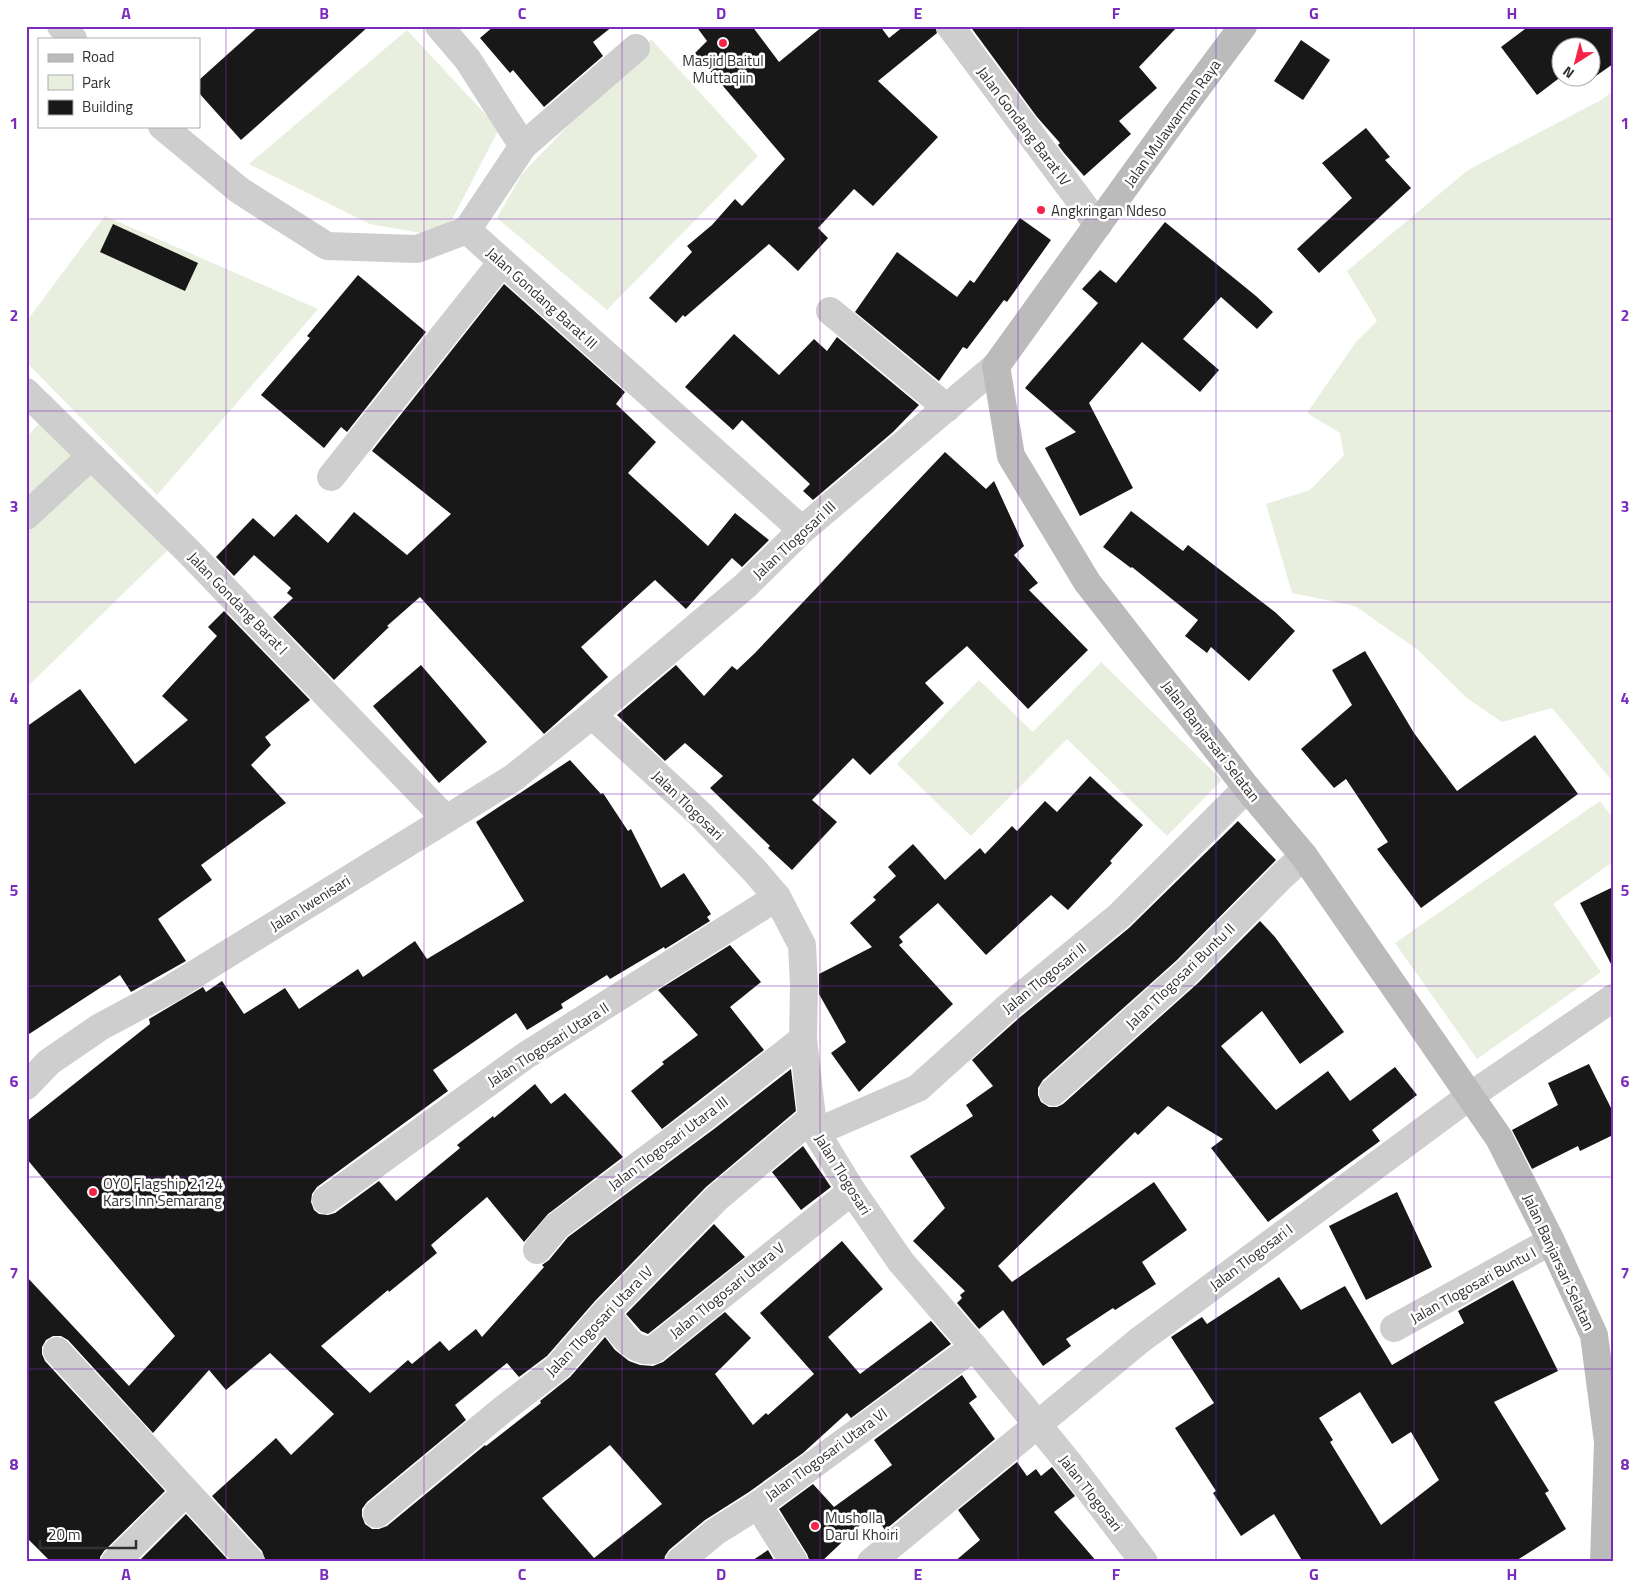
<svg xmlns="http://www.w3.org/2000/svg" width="1639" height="1588" font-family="'Titillium Web',sans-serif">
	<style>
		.green { fill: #e9efde }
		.building { fill: #181818; fill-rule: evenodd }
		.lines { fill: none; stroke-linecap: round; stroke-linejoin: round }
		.street { stroke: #cecece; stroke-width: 28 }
		.secondary { stroke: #bbb; stroke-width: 28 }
		.grid { fill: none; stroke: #7b2cbf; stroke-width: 1; stroke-opacity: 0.55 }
		.poi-dot { fill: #f62547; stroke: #fff; stroke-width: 2 }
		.labels { text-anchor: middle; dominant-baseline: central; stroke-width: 5; stroke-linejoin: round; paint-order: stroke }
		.poi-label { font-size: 15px; fill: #313131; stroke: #fff; text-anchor: start }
		.street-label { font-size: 15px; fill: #313131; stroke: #fff }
		.neatline { fill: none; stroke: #7b2cbf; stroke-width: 2 }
		.grid-label { font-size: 16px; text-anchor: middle; font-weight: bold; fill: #7b2cbf }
	</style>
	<rect width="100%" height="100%" fill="#fff"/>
	<g class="green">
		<polygon points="407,30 499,129 443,237 370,224 249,164"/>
		<polygon points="651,39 758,156 607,310 497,218 522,174"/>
		<polygon points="1613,91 1613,782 1552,708 1502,722 1468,699 1418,650 1355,606 1292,593 1266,504 1310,490 1344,455 1340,433 1307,413 1356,342 1377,321 1347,271 1468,170 1601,100"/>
		<polygon points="105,216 318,309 157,495 26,362 26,322"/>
		<polygon points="43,420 169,549 26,688 26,437"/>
		<polygon points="1101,662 1222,780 1167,836 1067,739 971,836 897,764 979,680 1033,732"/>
		<polygon points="1600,801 1613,818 1613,862 1553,904 1601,972 1477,1059 1395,943"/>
	</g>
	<g class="building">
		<polygon points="259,26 369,26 241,140 199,93 199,80"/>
		<polygon points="494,26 613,26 593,42 603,56 544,107 513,70 510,73 480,38"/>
		<polygon points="696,26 752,26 779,62 823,26 880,26 889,38 904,26 935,26 937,33 878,81 938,137 873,206 854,189 818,228 828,238 798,271 769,244 685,317 683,315 676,323 649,298 692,252 687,246 712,225 735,199 742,206 785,159 695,53 707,41"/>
		<polygon points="970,26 1178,26 1139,67 1157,88 1119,121 1131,134 1084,176 1064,153 1058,145 1060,143 1037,117"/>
		<polygon points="1529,26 1613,26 1613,64 1586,83 1582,78 1592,78 1592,48 1562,48 1562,76 1537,95 1501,47"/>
		<polygon points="1301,40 1330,60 1303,100 1274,81"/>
		<polygon points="1366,128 1390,157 1385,160 1411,188 1319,273 1297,249 1352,198 1322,163"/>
		<polygon points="1020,218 1051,240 1007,302 1004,300 967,349 963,347 939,381 855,312 897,252 957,297 970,280 974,283"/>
		<polygon points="1165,222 1256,296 1273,312 1257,329 1221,297 1183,339 1219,370 1200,392 1142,342 1089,403 1133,488 1080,516 1045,448 1076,432 1025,388 1098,303 1082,289 1100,270 1116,283"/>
		<polygon points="113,224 198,263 185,291 100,252"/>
		<polygon points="358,275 426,332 347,432 341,427 324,448 261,395 310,338 307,336"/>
		<polygon points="504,284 625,392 616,404 656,442 628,473 708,546 735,513 769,540 742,567 732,558 686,609 655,580 581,647 608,677 544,734 420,597 387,626 389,627 334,680 273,617 293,598 287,593 291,588 254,555 234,576 216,557 253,518 274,537 296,514 328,543 354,512 407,555 451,514 372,451"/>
		<polygon points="734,334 779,375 814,339 827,351 837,337 919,405 893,432 813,500 803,491 810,484 742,420 733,430 685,387"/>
		<polygon points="945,452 986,489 994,481 1024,546 1014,555 1038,583 1029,590 1088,650 1028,709 967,646 925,683 944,703 870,775 853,758 812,800 837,822 792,870 768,848 770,846 710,788 723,776 685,743 665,761 617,715 676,665 704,696 732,666 737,670 755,653"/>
		<polygon points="1131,511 1183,551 1188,545 1275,612 1295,631 1249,681 1211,647 1207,653 1185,636 1198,620 1132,567 1131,568 1103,547"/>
		<polygon points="224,611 310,700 265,737 271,745 251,765 286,803 201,865 212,880 158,919 186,961 131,992 120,975 26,1036 26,727 80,689 135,764 188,720 162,696 217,636 208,627"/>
		<polygon points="1365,651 1414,733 1457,791 1535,735 1578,794 1421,908 1377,849 1388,842 1346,779 1334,788 1301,749 1352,705 1332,670"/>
		<polygon points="421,665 487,742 439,783 373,706"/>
		<path d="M 570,760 L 601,794 L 603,793 L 628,831 L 631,829 L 661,888 L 684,873 L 711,914 L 707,917 L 710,921 L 665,949 L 664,947 L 610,979 L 607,975 L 561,1004 L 563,1008 L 527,1030 L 516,1013 L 433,1070 L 448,1091 L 317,1187 L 312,1194 L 311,1202 L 314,1210 L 319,1214 L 328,1215 L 335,1213 L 379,1181 L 396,1201 L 460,1148 L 457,1145 L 493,1116 L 494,1118 L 535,1084 L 551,1104 L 565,1093 L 623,1157 L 548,1214 L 524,1242 L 487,1197 L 431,1245 L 437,1253 L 389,1292 L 388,1290 L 321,1346 L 370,1393 L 408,1360 L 412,1364 L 440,1341 L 449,1351 L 476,1329 L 482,1337 L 544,1267 L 542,1265 L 549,1260 L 568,1237 L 714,1129 L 791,1069 L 796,1111 L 706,1187 L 595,1301 L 547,1356 L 519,1377 L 507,1363 L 455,1405 L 466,1420 L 367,1502 L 362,1509 L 362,1516 L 365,1524 L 372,1529 L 379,1529 L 387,1526 L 485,1445 L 486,1446 L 541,1403 L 540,1401 L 570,1377 L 605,1337 L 615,1350 L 629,1361 L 640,1365 L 653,1366 L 663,1362 L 725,1312 L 751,1338 L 715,1374 L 753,1425 L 766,1413 L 768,1415 L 814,1374 L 760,1313 L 842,1241 L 883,1289 L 828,1337 L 860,1374 L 931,1321 L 951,1344 L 851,1418 L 847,1413 L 803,1453 L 749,1492 L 705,1520 L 669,1550 L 665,1556 L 664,1562 L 266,1562 L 262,1551 L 212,1496 L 276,1438 L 291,1455 L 334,1414 L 270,1353 L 226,1390 L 209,1370 L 153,1433 L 68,1340 L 61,1336 L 53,1336 L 46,1340 L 42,1347 L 42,1354 L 45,1361 L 165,1491 L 104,1551 L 100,1557 L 100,1562 L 51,1562 L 26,1537 L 26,1276 L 129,1386 L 175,1336 L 26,1158 L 26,1122 L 150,1024 L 149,1019 L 203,987 L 206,992 L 222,981 L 244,1014 L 285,988 L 299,1009 L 358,969 L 363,977 L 415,941 L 427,959 L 524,901 L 476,822 ZM 610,1445 L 662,1504 L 594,1558 L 542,1498 Z"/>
		<polygon points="1090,776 1143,825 1110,861 1112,863 1068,910 1051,895 986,955 938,903 899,937 903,942 899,945 953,1004 859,1092 831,1053 846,1042 819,994 819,974 872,947 850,923 876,900 873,897 896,876 888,867 913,844 945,880 980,848 985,854 1012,826 1017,831 1045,801 1057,812"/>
		<polygon points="1238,821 1276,860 1177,960 1043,1080 1038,1088 1038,1095 1041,1102 1049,1107 1057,1107 1063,1104 1198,983 1260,921 1275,937 1344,1032 1300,1064 1262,1011 1221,1046 1276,1110 1328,1071 1350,1101 1395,1067 1417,1095 1372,1130 1380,1141 1268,1222 1211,1148 1223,1139 1168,1106 1138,1135 1135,1132 998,1266 1012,1282 1154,1182 1187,1230 1142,1262 1156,1284 1115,1310 1113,1308 1066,1339 1071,1346 1043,1366 1003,1310 979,1329 957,1303 962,1298 960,1295 965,1291 913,1241 945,1208 910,1156 973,1116 966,1105 993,1086 972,1060 1019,1018 1129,928"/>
		<polygon points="1613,887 1613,968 1580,903"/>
		<polygon points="730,945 761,982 730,1007 764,1050 662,1129 631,1091 664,1064 662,1062 698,1035 658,990"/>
		<polygon points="1589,1064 1613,1112 1613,1135 1580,1151 1578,1146 1532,1169 1512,1130 1558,1105 1548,1083"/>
		<polygon points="803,1146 831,1187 801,1210 772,1172"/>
		<polygon points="1397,1192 1432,1267 1366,1300 1329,1226"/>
		<polygon points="714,1224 745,1257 648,1334 641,1331 626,1314"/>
		<path d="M 1279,1277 L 1301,1310 L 1345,1286 L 1392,1365 L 1464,1323 L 1458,1311 L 1513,1280 L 1558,1371 L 1494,1402 L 1549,1491 L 1545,1493 L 1566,1529 L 1514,1562 L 1303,1562 L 1274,1514 L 1241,1536 L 1213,1493 L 1216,1491 L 1175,1428 L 1214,1403 L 1171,1337 L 1202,1317 L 1207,1324 ZM 1360,1392 L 1392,1444 L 1411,1432 L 1439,1480 L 1381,1525 L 1330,1442 L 1333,1440 L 1319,1418 Z"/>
		<polygon points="962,1375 977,1397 969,1403 995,1439 885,1530 873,1513 821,1562 810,1562 807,1554 779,1509 813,1484 834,1507 892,1465 874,1440"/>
		<polygon points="1017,1462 1027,1476 1036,1469 1041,1476 1052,1467 1056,1472 1075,1496 1054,1512 1097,1562 954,1562 980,1540 958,1510"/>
		<polygon points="186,1514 230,1562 138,1562"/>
		<polygon points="768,1550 775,1562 750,1562"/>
	</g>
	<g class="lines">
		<g class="street">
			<polyline points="61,26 73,39"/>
			<polyline points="439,26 468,60 523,146 467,230"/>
			<polyline points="950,26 1098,225"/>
			<polyline points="162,126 239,190 327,246 417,249 467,230"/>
			<polyline points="523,146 636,48"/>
			<polyline points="467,230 802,530"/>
			<polyline points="830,311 947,408"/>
			<polyline points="26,392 187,550 446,819"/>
			<polyline points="331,477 502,262"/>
			<polyline points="26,516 91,456"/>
			<polyline points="592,715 701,815 754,870 777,897 802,945 804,985 803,1039 812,1118 816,1132 852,1191 901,1262 974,1347 1068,1462 1144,1562"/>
			<polyline points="26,1086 49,1062 100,1027 169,990 513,778 592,715 745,586 802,530 996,366"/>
			<polyline points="1053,1092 1188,971 1283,875 1304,856"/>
			<polyline points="816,1132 918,1088 1009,1006 1119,916 1247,788"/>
			<polyline points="326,1200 525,1056 777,897"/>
			<polyline points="537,1250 557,1226 705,1116 803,1039"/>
			<path d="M 606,1312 C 618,1328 630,1353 653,1350 L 852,1191"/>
			<polyline points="1394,1328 1551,1241"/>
			<polyline points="57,1351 251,1562"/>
			<polyline points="758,1505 794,1562"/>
			<polyline points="377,1514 501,1411 558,1367 606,1312 717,1198 812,1118"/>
			<polyline points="115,1562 186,1492"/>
			<polyline points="679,1562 715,1532 758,1505 974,1347"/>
			<polyline points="871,1562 1140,1340 1470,1096 1613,998"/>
		</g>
		<polyline class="secondary" points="1243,26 1176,116 996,366 1011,456 1087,582 1247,788 1304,856 1499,1138 1551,1241 1594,1335 1608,1442 1604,1562"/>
	</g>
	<path class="grid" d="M 226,26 L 226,1562M 424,26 L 424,1562M 622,26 L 622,1562M 820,26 L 820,1562M 1018,26 L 1018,1562M 1216,26 L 1216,1562M 1414,26 L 1414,1562M 26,219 L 1613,219M 26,411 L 1613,411M 26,602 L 1613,602M 26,794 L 1613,794M 26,986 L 1613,986M 26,1177 L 1613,1177M 26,1369 L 1613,1369"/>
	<g class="poi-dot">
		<circle cx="723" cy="43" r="5"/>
		<circle cx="1041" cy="210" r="5"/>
		<circle cx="93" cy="1192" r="5"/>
		<circle cx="815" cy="1526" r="5"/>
	</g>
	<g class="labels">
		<g class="poi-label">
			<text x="723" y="60" text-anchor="middle">Masjid Baitul<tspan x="723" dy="17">Muttaqiin</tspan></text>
			<text x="1051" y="210">Angkringan Ndeso</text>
			<text x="103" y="1183">OYO Flagship 2124<tspan x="103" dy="17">Kars Inn Semarang</tspan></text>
			<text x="825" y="1517">Musholla<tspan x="825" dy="17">Darul Khoiri</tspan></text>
		</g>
		<g class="street-label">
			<text transform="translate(1172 123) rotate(-54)">Jalan Mulawarman Raya</text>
			<text transform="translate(1024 126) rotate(53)">Jalan Gondang Barat IV</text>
			<text transform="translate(542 298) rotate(42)">Jalan Gondang Barat III</text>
			<text transform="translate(794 540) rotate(-43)">Jalan Tlogosari III</text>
			<text transform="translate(238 603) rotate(46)">Jalan Gondang Barat I</text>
			<text transform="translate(1211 741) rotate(52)">Jalan Banjarsari Selatan</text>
			<text transform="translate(688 805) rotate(44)">Jalan Tlogosari</text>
			<text transform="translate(310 903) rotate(-32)">Jalan Iwenisari</text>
			<text transform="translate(1180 976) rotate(-44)">Jalan Tlogosari Buntu II</text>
			<text transform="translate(1044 978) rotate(-39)">Jalan Tlogosari II</text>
			<text transform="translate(548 1044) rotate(-33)">Jalan Tlogosari Utara II</text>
			<text transform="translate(668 1143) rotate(-37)">Jalan Tlogosari Utara III</text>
			<text transform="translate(843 1174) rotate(58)">Jalan Tlogosari</text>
			<text transform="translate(1251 1257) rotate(-37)">Jalan Tlogosari I</text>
			<text transform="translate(1559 1262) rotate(65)">Jalan Banjarsari Selatan</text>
			<text transform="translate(1473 1285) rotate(-29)">Jalan Tlogosari Buntu I</text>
			<text transform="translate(727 1290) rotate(-39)">Jalan Tlogosari Utara V</text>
			<text transform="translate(599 1321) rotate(-46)">Jalan Tlogosari Utara IV</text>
			<text transform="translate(826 1454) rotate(-36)">Jalan Tlogosari Utara VI</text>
			<text transform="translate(1091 1493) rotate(52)">Jalan Tlogosari</text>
		</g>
	</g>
	<rect width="1639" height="1588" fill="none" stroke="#ffffff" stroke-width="55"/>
	<rect x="38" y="38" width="162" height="90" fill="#ffffff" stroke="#adadad"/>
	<rect x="48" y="54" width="25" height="8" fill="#bbbbbb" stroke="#adadad"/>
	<text x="82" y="62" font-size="15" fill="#313131">Road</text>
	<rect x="48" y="75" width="25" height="15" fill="#e9efde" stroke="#adadad"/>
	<text x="82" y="88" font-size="15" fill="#313131">Park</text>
	<rect x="48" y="100" width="25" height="15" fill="#181818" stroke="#adadad"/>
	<text x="82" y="112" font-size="15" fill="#313131">Building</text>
	<g transform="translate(1576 62) rotate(216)"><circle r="24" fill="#ffffff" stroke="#adadad"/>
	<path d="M0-4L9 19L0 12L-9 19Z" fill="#f62547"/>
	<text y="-8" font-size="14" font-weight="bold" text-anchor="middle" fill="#313131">N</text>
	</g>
	<path d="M40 1540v8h96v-8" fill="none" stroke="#313131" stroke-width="2.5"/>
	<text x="48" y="1540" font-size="15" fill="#313131" stroke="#ffffff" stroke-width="4" paint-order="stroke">20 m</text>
	<rect x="28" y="28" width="1584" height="1532" class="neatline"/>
	<g class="grid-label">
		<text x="126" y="19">A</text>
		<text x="324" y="19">B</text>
		<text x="522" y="19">C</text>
		<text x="721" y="19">D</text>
		<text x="918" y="19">E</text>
		<text x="1116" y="19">F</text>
		<text x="1314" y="19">G</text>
		<text x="1512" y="19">H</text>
		<text x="14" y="129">1</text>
		<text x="1625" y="129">1</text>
		<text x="14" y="321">2</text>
		<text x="1625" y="321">2</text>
		<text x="14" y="512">3</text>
		<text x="1625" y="512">3</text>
		<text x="14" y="704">4</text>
		<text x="1625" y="704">4</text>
		<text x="14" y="896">5</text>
		<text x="1625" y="896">5</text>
		<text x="14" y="1087">6</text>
		<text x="1625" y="1087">6</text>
		<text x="14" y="1279">7</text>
		<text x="1625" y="1279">7</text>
		<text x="14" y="1470">8</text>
		<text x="1625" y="1470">8</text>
		<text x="126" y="1580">A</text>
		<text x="324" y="1580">B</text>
		<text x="522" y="1580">C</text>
		<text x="721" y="1580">D</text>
		<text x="918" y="1580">E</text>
		<text x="1116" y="1580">F</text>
		<text x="1314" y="1580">G</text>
		<text x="1512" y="1580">H</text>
	</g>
</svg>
